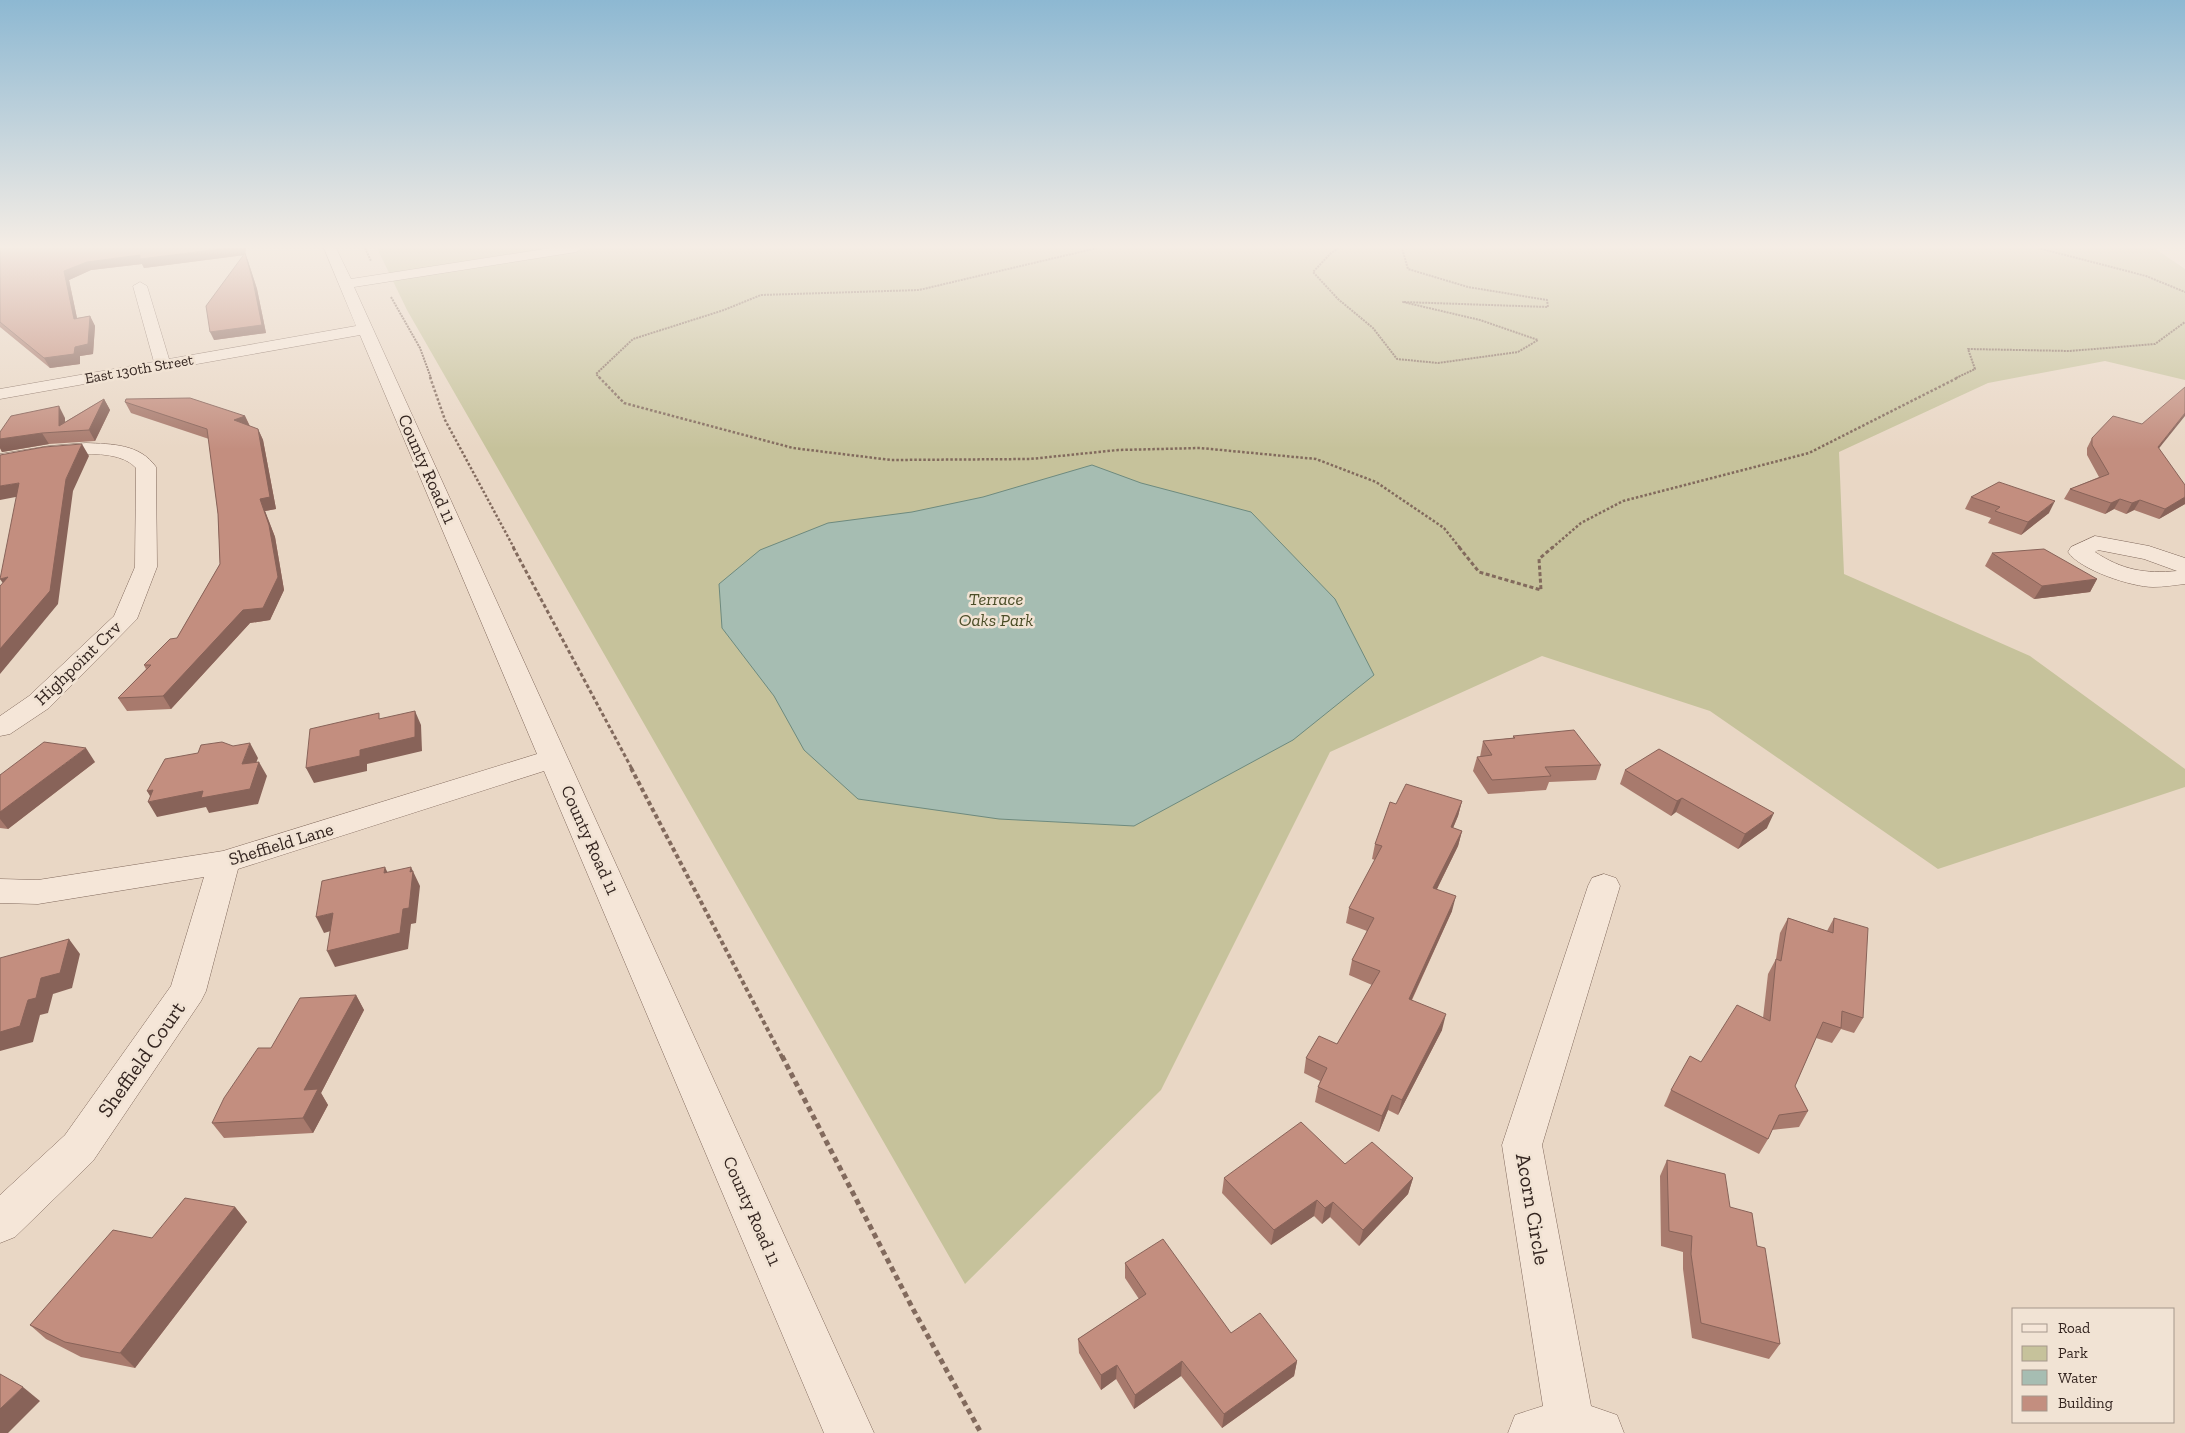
<svg xmlns="http://www.w3.org/2000/svg" width="2185" height="1433" font-family="'Zilla Slab',serif">
	<style>
		.green { fill: #c6c29b }
		.water { fill: #a6bdb2; stroke: #6e8a7e }
		.lines { fill: none; stroke-linecap: round; stroke-linejoin: round }
		.minor-casing { stroke: #826a5d; stroke-width: 1 }
		.path-far4 { stroke: #826a5d; stroke-width: 2; stroke-dasharray: 2 1; stroke-linecap: butt }
		.path-far3 { stroke: #826a5d; stroke-width: 2.5; stroke-dasharray: 2.5 2; stroke-linecap: butt }
		.path-far2 { stroke: #826a5d; stroke-width: 3; stroke-dasharray: 4 2.5; stroke-linecap: butt }
		.path-far1 { stroke: #826a5d; stroke-width: 4; stroke-dasharray: 4.5 3; stroke-linecap: butt }
		.path { stroke: #826a5d; stroke-width: 5; stroke-dasharray: 5.5 4; stroke-linecap: butt }
		.minor { fill: #f5e6d8; fill-rule: evenodd }
		.wall { fill: #a87a6d }
		.shaded-wall { fill: #886359 }
		.building { fill: #c38e7f; stroke: #886359 }
		.labels { text-anchor: middle; dominant-baseline: central; stroke-width: 5; stroke-linejoin: round; paint-order: stroke }
		.far-street-label { font-size: 15px; fill: #342520; stroke: #f1e3d4 }
		.street-label { font-size: 18px; fill: #342520; stroke: #f1e3d4 }
		.park-label { font-size: 18px; font-style: italic; fill: #4c4e28; stroke: #f1e3d4 }
		.near-street-label { font-size: 21px; fill: #342520; stroke: #f1e3d4 }
	</style>
	<rect width="100%" height="100%" fill="#e9d7c5"/>
	<polygon class="green" points="377,248 2154,248 2185,269 2185,380 2105,361 1988,383 1839,452 1844,574 2030,656 2185,769 2185,787 1938,869 1710,711 1542,656 1330,752 1161,1090 965,1284 407,310"/>
	<polygon class="water" points="1092,465 1141,483 1251,512 1335,599 1374,675 1293,740 1134,826 999,819 858,799 804,750 774,696 722,628 719,584 760,550 828,523 912,512 983,497"/>
	<g class="lines">
		<defs>
			<g id="minor">
				<polygon points="324,248 336,248 351,279 551,248 583,248 576,252 354,287 874,1433 824,1433 544,771 238,869 206,991 201,1001 93,1161 15,1237 0,1243 0,1195 65,1135 171,986 204,877 38,904 0,903 0,879 38,880 223,851 537,754 360,335 0,399 0,389 154,362 133,286 140,282 147,286 169,359 356,326"/>
				<path d="M 86,443 C 112,444 140,444 156,467 L 157,567 L 137,619 L 49,708 L 10,734 L 0,736 L 0,716 L 29,696 L 114,616 L 135,567 L 136,468 C 113,441 31,460 0,466 L 0,454 L 49,446 Z"/>
				<path d="M 2095,536 L 2149,546 L 2185,558 L 2185,584 C 2175,585 2164,587 2153,587 C 2132,587 2080,570 2068,552 L 2071,547 ZM 2098,550 L 2144,559 L 2177,571 C 2145,574 2122,570 2095,552 Z"/>
				<polygon points="1604,874 1616,878 1620,886 1542,1145 1591,1406 1617,1415 1624,1433 1508,1433 1515,1415 1543,1406 1502,1145 1588,886 1592,878"/>
			</g>
		</defs>
		<use href="#minor" class="minor-casing"/>
		<g class="path-far4">
			<polyline points="365,248 371,261"/>
			<polyline points="1339,248 1331,253 1313,272 1338,299 1373,328 1397,359 1438,363 1518,352 1538,340 1480,320 1403,302 1548,307 1547,300 1468,287 1408,269 1402,248"/>
			<polyline points="2038,248 2146,276 2185,292"/>
			<polyline points="391,297 420,348 431,378"/>
			<polyline points="600,378 596,374 633,339 724,310 761,295 919,290 1097,248"/>
			<polyline points="1956,378 1975,369 1968,349 2070,351 2155,344 2185,322"/>
		</g>
		<g class="path-far3">
			<polyline points="430,377 445,420 514,548"/>
			<polyline points="599,377 624,403 793,448 891,460 1030,459 1118,450 1200,448 1316,459 1376,482 1444,528 1460,548"/>
			<polyline points="1552,548 1581,523 1623,501 1809,453 1959,377"/>
		</g>
		<g class="path-far2">
			<polyline points="513,547 632,769"/>
			<polyline points="1459,547 1479,572 1541,590 1539,559 1553,547"/>
		</g>
		<polyline class="path-far1" points="631,768 782,1057"/>
		<polyline class="path" points="782,1056 913,1309 981,1433"/>
		<use href="#minor" class="minor"/>
	</g>
	<g class="wall">
		<polygon points="0,248 246,248 245,254 248,261 257,289 266,333 214,340 244,255 144,268 142,264 91,270 69,280 77,318 90,316 95,326 93,354 80,356 80,364 50,368 0,327"/>
		<polygon points="104,399 110,410 95,441 49,444 2,452 0,448 0,432 65,418 65,422"/>
		<polygon points="125,402 245,416 250,426 258,429 263,440 276,509 265,511 275,537 284,590 270,620 250,623 171,709 127,711 118,698 146,669 144,665 177,638 220,564 218,514 209,439 131,413"/>
		<polygon points="2092,438 2159,449 2185,504 2159,519 2134,510 2126,514 2114,509 2105,514 2064,499 2070,489 2099,477 2087,455 2087,448"/>
		<polygon points="1971,497 2049,513 2021,535 1988,523 1991,518 1965,509"/>
		<polygon points="1992,553 2097,579 2090,592 2034,599 1985,566"/>
		<polygon points="1513,736 1601,765 1596,780 1549,782 1546,790 1488,794 1473,771 1477,757 1480,757 1483,741 1513,738"/>
		<polygon points="95,762 8,829 0,828 0,775"/>
		<polygon points="1625,770 1767,828 1738,849 1676,812 1671,816 1620,784"/>
		<polygon points="1462,801 1458,816 1453,828 1462,831 1458,846 1437,889 1452,911 1412,1000 1442,1030 1398,1115 1388,1110 1379,1132 1315,1102 1318,1087 1320,1081 1304,1073 1306,1058 1337,1044 1372,985 1349,975 1352,960 1367,931 1346,923 1349,908 1375,860 1372,859 1375,844 1396,804"/>
		<polygon points="1788,918 1827,931 1834,918 1863,1018 1854,1033 1841,1029 1832,1043 1816,1038 1795,1086 1808,1111 1799,1127 1772,1130 1768,1139 1759,1154 1664,1106 1671,1090 1701,1062 1763,1018 1768,974 1776,959 1780,933"/>
		<polygon points="356,995 364,1010 321,1093 328,1105 313,1133 224,1138 212,1123 271,1048"/>
		<polygon points="1667,1160 1730,1207 1757,1246 1780,1344 1769,1359 1692,1338 1683,1269 1683,1252 1661,1246 1660,1176"/>
		<polygon points="1345,1164 1413,1178 1408,1194 1359,1246 1330,1217 1322,1224 1314,1216 1271,1245 1222,1193 1224,1178"/>
		<polygon points="235,1207 247,1222 135,1368 81,1357 46,1339 30,1325 152,1238"/>
		<polygon points="1125,1263 1231,1333 1297,1361 1294,1376 1222,1428 1181,1376 1134,1409 1116,1379 1101,1390 1079,1353 1078,1339 1139,1299 1125,1278"/>
	</g>
	<g class="shaded-wall">
		<polygon points="229,248 246,248 245,254 248,261 257,289 266,333 214,340 210,332 245,255 144,268 142,264 91,270 69,280 79,328 74,319 64,271 87,262 140,255"/>
		<polygon points="90,316 95,326 93,354 80,356 80,364 50,368 44,358 75,347"/>
		<polygon points="104,399 110,410 95,441 89,430"/>
		<polygon points="59,406 65,418 65,431 59,426"/>
		<polygon points="2185,413 2185,416 2152,457 2158,447"/>
		<polygon points="245,416 250,427 234,420"/>
		<polygon points="258,429 263,440 276,509 265,511 275,537 284,590 270,620 250,623 171,709 163,696 260,499"/>
		<polygon points="42,433 49,444 2,452 0,448 0,439"/>
		<polygon points="82,444 89,456 73,491 58,604 0,674 0,649 66,479"/>
		<polygon points="19,483 26,495 0,500 0,486"/>
		<polygon points="2185,497 2185,504 2159,519 2165,509"/>
		<polygon points="2120,499 2114,509 2105,514 2111,503"/>
		<polygon points="2140,500 2134,510 2126,514 2132,503"/>
		<polygon points="2055,501 2049,513 2021,535 2028,522"/>
		<polygon points="8,577 9,592 0,579"/>
		<polygon points="2097,579 2090,592 2034,599 2042,586"/>
		<polygon points="415,711 421,725 422,751 367,764 367,771 314,783 306,768 360,750"/>
		<polygon points="250,743 258,758 250,779 242,764"/>
		<polygon points="86,748 95,762 8,829 0,819 0,812"/>
		<polygon points="259,762 267,776 258,804 209,813 206,807 157,817 148,802 153,801 147,791"/>
		<polygon points="1682,798 1676,812 1671,816 1677,801"/>
		<polygon points="1462,801 1458,816 1447,842 1451,827"/>
		<polygon points="1774,813 1767,828 1738,849 1745,834"/>
		<polygon points="1462,831 1458,846 1430,903 1433,888"/>
		<polygon points="385,867 392,882 384,873"/>
		<polygon points="411,867 420,886 416,923 411,924 408,949 335,967 327,951 403,909"/>
		<polygon points="1456,896 1452,911 1405,1014 1409,999"/>
		<polygon points="333,913 341,928 324,933 316,917"/>
		<polygon points="69,939 80,954 72,988 53,994 48,1013 40,1015 33,1042 0,1051 0,1032 28,1000 41,978"/>
		<polygon points="356,995 364,1010 321,1093 328,1105 313,1133 303,1118 304,1090"/>
		<polygon points="1446,1014 1442,1030 1398,1115 1402,1100"/>
		<polygon points="1392,1095 1388,1110 1379,1132 1382,1116"/>
		<polygon points="1413,1178 1408,1194 1359,1246 1363,1230"/>
		<polygon points="1317,1200 1314,1216 1271,1245 1274,1230"/>
		<polygon points="1333,1202 1330,1217 1322,1224 1325,1208"/>
		<polygon points="235,1207 247,1222 135,1368 120,1353"/>
		<polygon points="1182,1361 1181,1376 1134,1409 1135,1395"/>
		<polygon points="1297,1361 1294,1376 1222,1428 1224,1414"/>
		<polygon points="1117,1365 1116,1379 1101,1390 1101,1375"/>
		<polygon points="23,1387 40,1401 8,1433 0,1433 0,1409"/>
	</g>
	<g class="building">
		<polygon points="0,248 229,248 140,259 140,255 87,262 64,271 74,319 90,316 88,344 75,347 74,354 44,358 0,322"/>
		<polygon points="245,253 253,281 262,325 210,332 206,306"/>
		<polygon points="2185,387 2185,413 2158,447 2185,485 2185,497 2165,509 2140,500 2132,503 2120,499 2111,503 2070,489 2109,474 2092,445 2092,438 2113,416 2142,424"/>
		<polygon points="190,398 245,416 234,420 258,429 270,497 260,499 269,525 278,577 263,608 243,610 163,696 118,698 151,665 144,665 170,639 177,638 220,564 218,514 207,429 125,402 126,399"/>
		<polygon points="104,399 89,430 42,433 0,439 0,432 11,416 59,406 59,426"/>
		<polygon points="82,444 66,479 50,591 0,649 0,586 8,577 0,579 19,483 0,486 0,455 44,447"/>
		<polygon points="1999,482 2055,501 2028,522 1995,511 2000,507 1971,497"/>
		<polygon points="2044,549 2097,579 2042,586 1992,553"/>
		<polygon points="415,711 415,737 360,750 360,756 306,768 310,729 379,713 379,719"/>
		<polygon points="1574,730 1601,765 1545,767 1551,776 1492,780 1477,757 1492,755 1483,741 1515,738 1513,736"/>
		<polygon points="44,742 86,748 0,812 0,775"/>
		<polygon points="222,742 233,746 250,743 242,764 259,762 250,789 201,798 203,791 148,802 153,790 147,791 165,759 198,753 201,745"/>
		<polygon points="1659,749 1774,813 1745,834 1682,798 1677,801 1625,770"/>
		<polygon points="1406,784 1462,801 1451,827 1462,831 1433,888 1456,896 1409,999 1446,1014 1402,1100 1392,1095 1382,1116 1318,1087 1327,1068 1306,1058 1319,1036 1337,1044 1380,971 1352,960 1374,918 1349,908 1382,846 1375,844 1390,802 1396,804"/>
		<polygon points="385,867 384,873 411,867 410,872 413,871 409,908 403,909 400,933 327,951 333,913 316,917 322,881"/>
		<polygon points="1788,918 1833,933 1834,918 1868,928 1863,1018 1842,1011 1841,1028 1823,1022 1795,1086 1808,1111 1779,1115 1768,1139 1671,1090 1690,1056 1701,1062 1737,1005 1770,1021 1776,959 1781,961"/>
		<polygon points="69,939 60,973 41,978 36,998 28,1000 20,1026 0,1032 0,958"/>
		<polygon points="356,995 304,1090 318,1089 303,1118 212,1123 224,1098 258,1048 271,1048 300,998"/>
		<polygon points="1301,1122 1345,1164 1372,1142 1413,1178 1363,1230 1333,1202 1325,1208 1317,1200 1274,1230 1224,1178"/>
		<polygon points="1667,1160 1725,1174 1730,1207 1752,1213 1757,1246 1765,1248 1780,1344 1701,1323 1691,1254 1692,1236 1669,1231"/>
		<polygon points="185,1198 235,1207 120,1353 65,1342 30,1325 113,1230 152,1238"/>
		<polygon points="1163,1239 1231,1333 1260,1313 1297,1361 1224,1414 1182,1361 1135,1395 1117,1365 1101,1375 1078,1339 1146,1294 1125,1263"/>
		<polygon points="0,1374 23,1387 0,1409"/>
	</g>
	<linearGradient id="sky" x2="0" y2="1"><stop stop-color="#8db8d2"/><stop offset="0.55" stop-color="#f5ede5"/><stop offset="1" stop-color="#f5ede5" stop-opacity="0"/></linearGradient>
	<rect width="2185" height="449" fill="url(#sky)"/>
	<g class="labels">
		<g class="far-street-label">
			<text transform="translate(139 369) rotate(-10)">East 130th Street</text>
		</g>
		<g class="street-label">
			<text transform="translate(427 469) rotate(66)">County Road 11</text>
			<text transform="translate(78 663) rotate(-44)">Highpoint Crv</text>
			<text transform="translate(590 840) rotate(66)">County Road 11</text>
			<text transform="translate(281 844) rotate(-17)">Sheffield Lane</text>
			<text transform="translate(752 1211) rotate(66)">County Road 11</text>
		</g>
		<g class="park-label">
			<text x="996" y="599">Terrace<tspan x="996" dy="21">Oaks Park</tspan></text>
		</g>
		<g class="near-street-label">
			<text transform="translate(141 1059) rotate(-55)">Sheffield Court</text>
			<text transform="translate(1533 1209) rotate(80)">Acorn Circle</text>
		</g>
	</g>
	<rect x="2012" y="1308" width="162" height="115" fill="#f1e3d4" stroke="#a5978c"/>
	<rect x="2022" y="1324" width="25" height="8" fill="#f5e6d8" stroke="#a5978c"/>
	<text x="2058" y="1333" font-size="15" fill="#342520">Road</text>
	<rect x="2022" y="1346" width="25" height="15" fill="#c6c29b" stroke="#a5978c"/>
	<text x="2058" y="1358" font-size="15" fill="#342520">Park</text>
	<rect x="2022" y="1370" width="25" height="15" fill="#a6bdb2" stroke="#a5978c"/>
	<text x="2058" y="1383" font-size="15" fill="#342520">Water</text>
	<rect x="2022" y="1396" width="25" height="15" fill="#c38e7f" stroke="#a5978c"/>
	<text x="2058" y="1408" font-size="15" fill="#342520">Building</text>
</svg>
